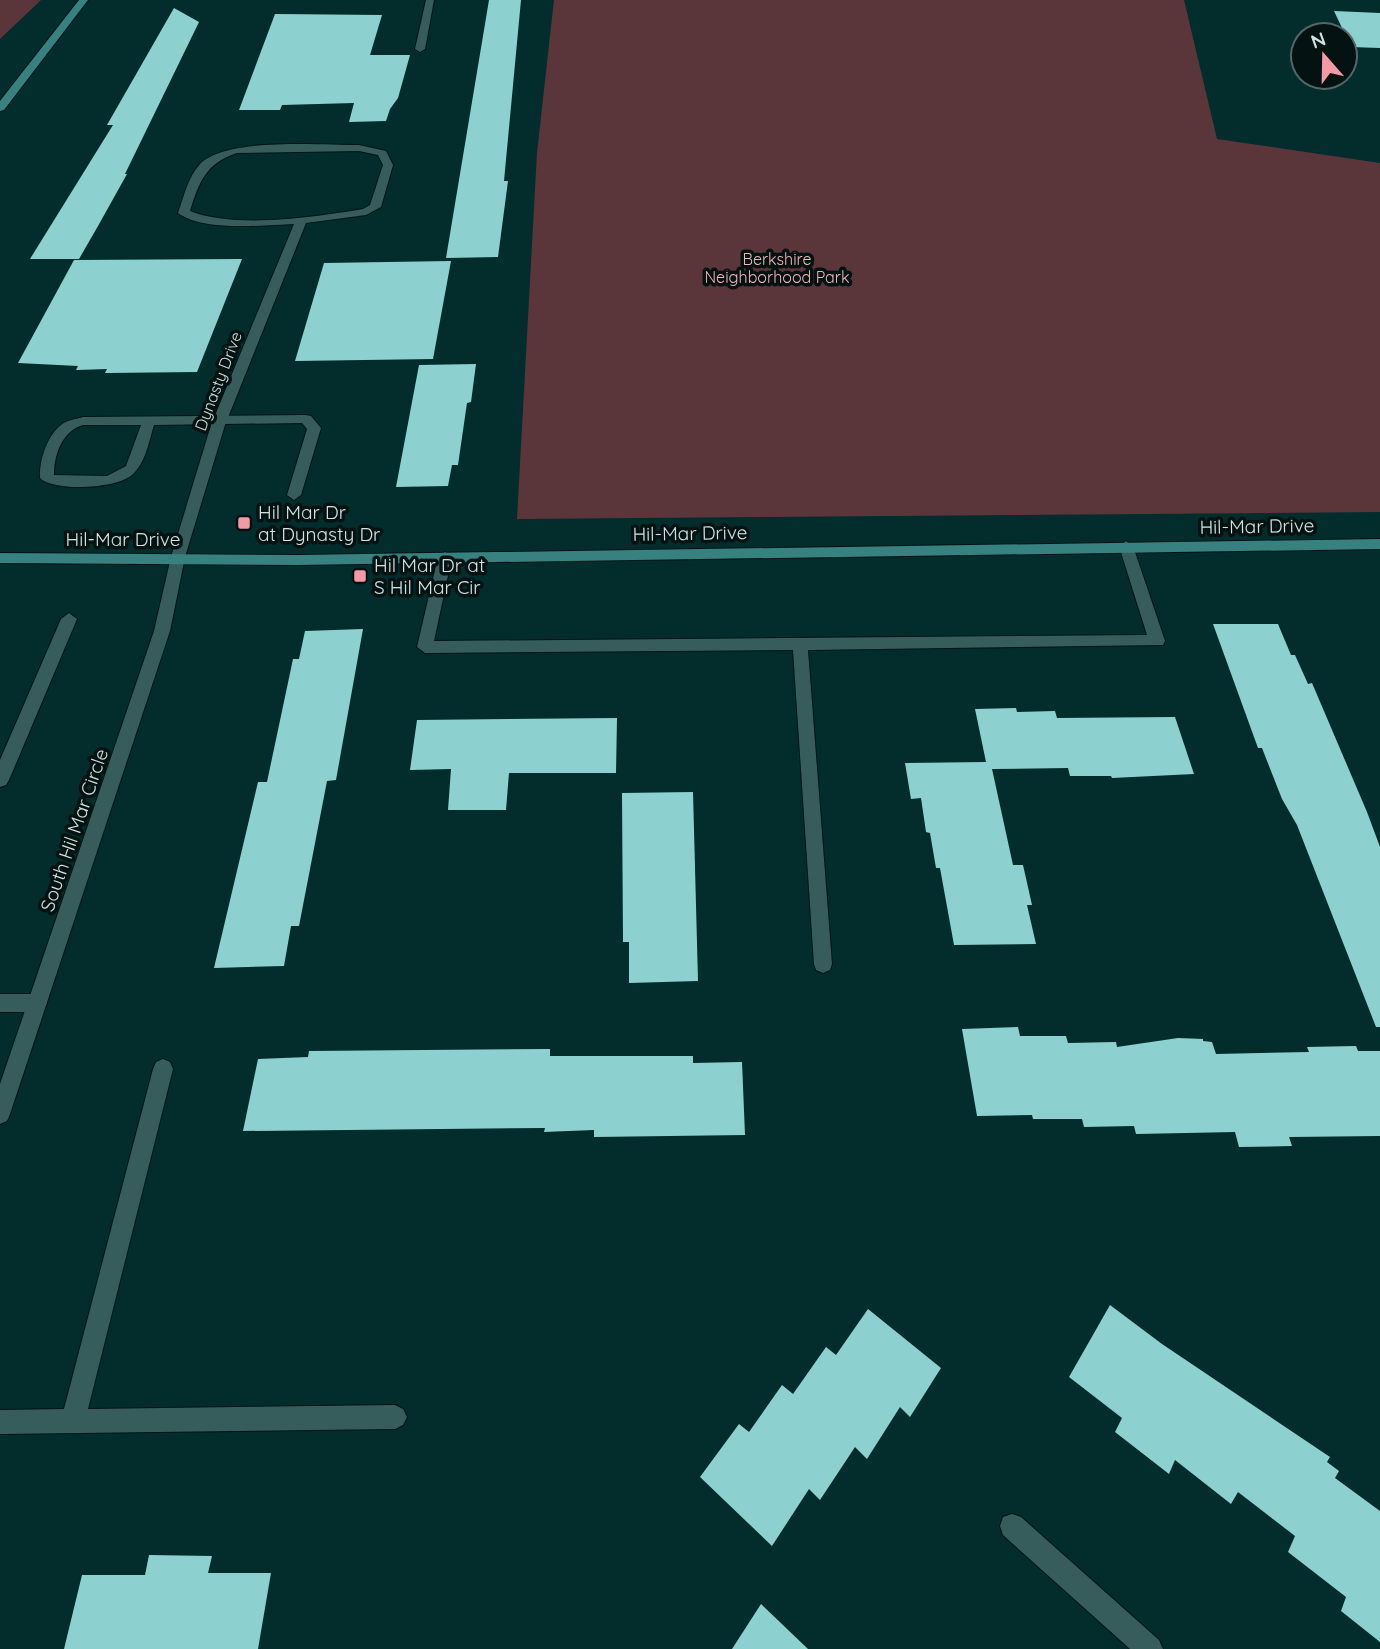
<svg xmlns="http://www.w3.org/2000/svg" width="1380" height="1649" font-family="Quicksand,sans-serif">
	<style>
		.green { fill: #5a363a }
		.building { fill: #8cd1d0 }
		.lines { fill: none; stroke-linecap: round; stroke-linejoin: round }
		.lane-casing { stroke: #001414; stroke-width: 2 }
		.street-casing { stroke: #001414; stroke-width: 2 }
		.secondary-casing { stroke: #001414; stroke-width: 2 }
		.lane { fill: #365d5c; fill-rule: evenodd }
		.street { fill: #365d5c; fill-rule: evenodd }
		.secondary { fill: #378180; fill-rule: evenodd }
		.poi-dot { fill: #f49aa5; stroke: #041212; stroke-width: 2.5 }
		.labels { text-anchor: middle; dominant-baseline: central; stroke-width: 7; stroke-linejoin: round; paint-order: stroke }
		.far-park-label { font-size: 16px; fill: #f8b4bb; stroke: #041212 }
		.far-street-label { font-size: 16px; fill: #cfe3e3; stroke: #041212 }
		.poi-label { font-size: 19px; fill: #cfe3e3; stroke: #041212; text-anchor: start }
		.street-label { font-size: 19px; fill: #cfe3e3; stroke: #041212 }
	</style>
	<rect width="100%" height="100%" fill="#032d2d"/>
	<g class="green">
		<polygon points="0,0 41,0 0,39"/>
		<polygon points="554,0 1184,0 1217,139 1380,163 1380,512 517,519 537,153"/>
	</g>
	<g class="building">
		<polygon points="489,0 521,0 504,181 508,181 498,257 446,258"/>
		<polygon points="174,8 199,22 125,174 127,174 98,226 79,259 30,259 113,125 107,125"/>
		<polygon points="1334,11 1380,13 1380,48 1351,47"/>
		<polygon points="275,14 382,15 370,55 410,55 398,98 390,109 386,121 349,122 354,103 282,105 280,110 239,110"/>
		<polygon points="242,259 197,372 105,373 107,369 76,370 78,366 18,363 74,260"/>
		<polygon points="451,261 433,359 295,361 324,263"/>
		<polygon points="476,364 471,402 467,403 458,465 452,465 448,486 396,487 419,365"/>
		<polygon points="1213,624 1278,624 1291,655 1295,655 1308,684 1312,683 1367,812 1380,847 1380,1027 1376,1027 1297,825 1282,799 1262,748 1258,748"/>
		<polygon points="363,629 336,780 327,781 299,926 291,926 284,966 214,968 258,782 267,782 293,659 299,659 305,631"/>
		<polygon points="1016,708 1017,712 1055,711 1057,718 1175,717 1194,774 1112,778 1111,776 1070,776 1068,768 992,769 1013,865 1023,865 1032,905 1027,905 1036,944 954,945 940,868 936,868 930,833 926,832 921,798 911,799 905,763 986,762 975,709"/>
		<polygon points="617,718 616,773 509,773 506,810 448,810 451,769 410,770 417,720"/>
		<polygon points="693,792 698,981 629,983 629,942 623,942 622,793"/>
		<polygon points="1018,1027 1020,1036 1066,1036 1068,1043 1116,1042 1117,1047 1178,1038 1203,1039 1203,1041 1212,1042 1216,1054 1309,1052 1307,1047 1356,1046 1358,1051 1380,1051 1380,1136 1289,1137 1292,1146 1239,1147 1235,1132 1136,1134 1134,1126 1084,1127 1082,1119 1033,1119 1032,1115 977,1116 962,1029"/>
		<polygon points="550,1049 550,1056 693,1056 693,1063 742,1062 745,1135 594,1137 594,1130 544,1132 545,1128 243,1131 258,1059 308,1057 309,1051"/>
		<polygon points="1110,1305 1162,1344 1330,1457 1327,1462 1339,1471 1335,1478 1380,1511 1380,1642 1341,1611 1346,1597 1288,1552 1295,1536 1238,1492 1231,1504 1175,1460 1169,1474 1115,1432 1122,1418 1069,1377"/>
		<polygon points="868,1309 941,1368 910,1417 900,1407 867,1459 855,1447 820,1500 809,1489 772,1546 700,1477 739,1424 749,1432 782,1385 793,1394 826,1347 836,1355"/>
		<polygon points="149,1555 212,1556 208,1573 271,1573 258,1649 64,1649 82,1575 145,1575"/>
		<polygon points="761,1604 808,1649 732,1649"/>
	</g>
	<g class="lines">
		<defs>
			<g id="lane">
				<polygon points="426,0 434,0 425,49 420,52 415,49"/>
				<path d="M 306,415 L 311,416 L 321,428 L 301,495 L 294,500 L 287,495 L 307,429 L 302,423 L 154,425 C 149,441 146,462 133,474 C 119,489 53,492 40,478 C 39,461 47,436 61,425 C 67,420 76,419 83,417 ZM 83,425 L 141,425 L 126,466 L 107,476 L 54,475 C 54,455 62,431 83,425 Z"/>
				<polygon points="1126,541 1133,546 1165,641 1163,645 808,650 832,964 830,970 823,973 816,970 814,964 793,650 425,653 417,647 438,557 445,552 452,557 434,641 1147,635 1119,546"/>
				<polygon points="69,613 77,619 9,780 6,785 0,787 0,760 61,619"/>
				<polygon points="0,994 37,994 44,997 47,1003 44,1009 37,1012 0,1012"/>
				<polygon points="163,1059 170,1062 173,1069 88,1409 395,1405 403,1409 407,1417 403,1425 395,1429 0,1434 0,1410 64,1409 153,1069 156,1062"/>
				<polygon points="1012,1514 1021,1517 1159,1640 1163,1649 1130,1649 1003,1535 1000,1526 1003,1517"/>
			</g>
			<path id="street" d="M 359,145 L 386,151 L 393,165 L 381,207 L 366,215 L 306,223 L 225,425 L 185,557 L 170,631 L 10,1114 L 7,1121 L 0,1124 L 0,1084 L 154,631 L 171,557 L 211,425 L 294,224 C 264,225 203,232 178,213 C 184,196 188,177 200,164 C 226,137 321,145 359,145 ZM 359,151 L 378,155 L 383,165 L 370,205 L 363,209 C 315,217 236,229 190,211 C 199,182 206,163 237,153 Z"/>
			<g id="secondary">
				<polygon points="79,0 88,0 4,110 0,111 0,101"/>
				<polygon points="1380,539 1380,549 298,565 0,563 0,553 298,555"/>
			</g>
		</defs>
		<use href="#lane" class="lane-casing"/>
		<use href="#street" class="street-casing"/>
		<use href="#secondary" class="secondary-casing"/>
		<use href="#lane" class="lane"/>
		<use href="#street" class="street"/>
		<use href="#secondary" class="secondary"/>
	</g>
	<g class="poi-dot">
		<rect x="237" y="516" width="14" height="14" rx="3.5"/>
		<rect x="353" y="569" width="14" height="14" rx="3.5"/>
	</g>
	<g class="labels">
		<g class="far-park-label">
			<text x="777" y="259">Berkshire<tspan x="777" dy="18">Neighborhood Park</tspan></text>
		</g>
		<g class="far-street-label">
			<text transform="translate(218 381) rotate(-69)">Dynasty Drive</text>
		</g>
		<g class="poi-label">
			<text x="258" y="512">Hil Mar Dr<tspan x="258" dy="22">at Dynasty Dr</tspan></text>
			<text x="374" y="565">Hil Mar Dr at<tspan x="374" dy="22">S Hil Mar Cir</tspan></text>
		</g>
		<g class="street-label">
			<text transform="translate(1257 526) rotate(-1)">Hil-Mar Drive</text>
			<text transform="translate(690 533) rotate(-1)">Hil-Mar Drive</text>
			<text x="123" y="539">Hil-Mar Drive</text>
			<text transform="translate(74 830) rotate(-71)">South Hil Mar Circle</text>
		</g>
	</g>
	<g transform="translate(1324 56) rotate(340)"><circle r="33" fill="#041212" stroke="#556666" stroke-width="2"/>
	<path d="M0-5L12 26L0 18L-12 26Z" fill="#f49aa5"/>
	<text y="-10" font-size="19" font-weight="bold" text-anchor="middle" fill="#cfe3e3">N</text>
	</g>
</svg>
